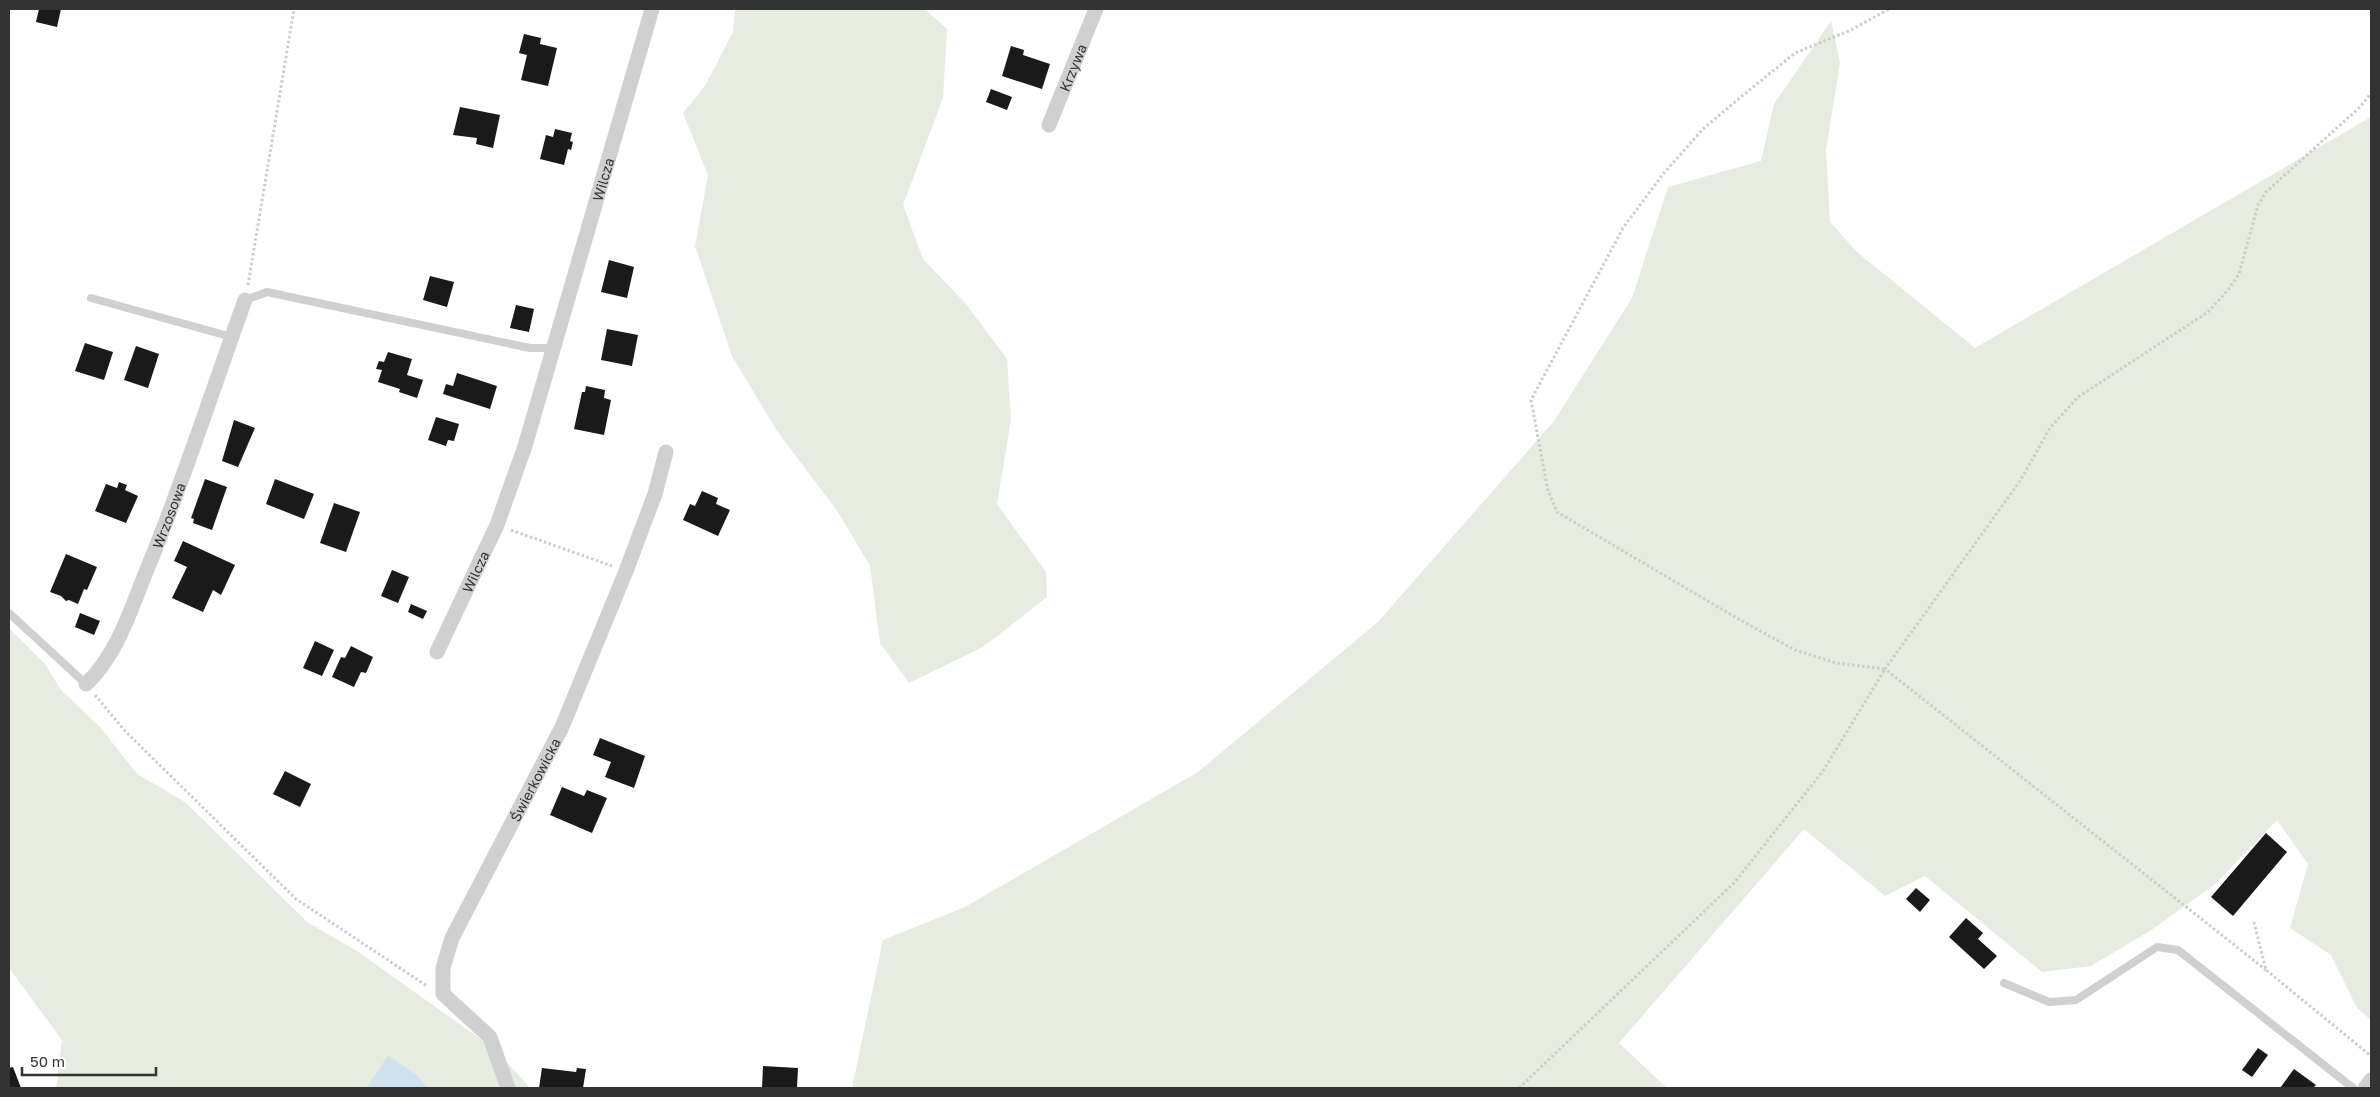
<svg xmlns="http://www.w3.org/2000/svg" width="2380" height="1097" font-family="'Golos Text',sans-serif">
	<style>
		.green { fill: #e6ecdf }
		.water { fill: #cfe2ee }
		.building { fill: #1a1a1a }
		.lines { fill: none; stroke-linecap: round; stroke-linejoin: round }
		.path { stroke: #cdcdcd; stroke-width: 3; stroke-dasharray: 2.5 2.5; stroke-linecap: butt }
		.lane { stroke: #d0d0d0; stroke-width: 8 }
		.street { stroke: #d0d0d0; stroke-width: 15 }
		.labels { text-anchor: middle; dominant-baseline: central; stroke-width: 5; stroke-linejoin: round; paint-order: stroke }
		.street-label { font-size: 14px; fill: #333; stroke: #fff }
	</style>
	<rect width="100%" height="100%" fill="#fff"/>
	<g class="green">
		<polygon points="735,9 925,9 947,29 943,98 903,205 923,259 966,304 1007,359 1011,419 997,504 1046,572 1047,597 983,647 909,683 880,643 870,566 838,512 777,431 732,356 695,246 708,175 683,113 705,86 733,32"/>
		<polygon points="1831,21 1840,63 1826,150 1830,222 1857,252 1975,348 2371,117 2371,1020 2357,1008 2331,955 2290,928 2308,864 2277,820 2214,885 2153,929 2091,966 2042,972 1925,876 1885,896 1804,829 1619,1043 1667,1088 852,1088 883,940 965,907 1198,772 1378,622 1554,421 1632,298 1668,187 1761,161 1774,104"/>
		<polygon points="9,628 45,664 61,690 100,727 137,774 185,802 307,922 357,951 496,1050 530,1088 428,1088 417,1075 388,1055 366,1088 56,1088 62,1040 9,968"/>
	</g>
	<polygon class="water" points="388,1055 417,1075 428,1088 366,1088"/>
	<g class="building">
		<polygon points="39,9 61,9 57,27 36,22"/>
		<polygon points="524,34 541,38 540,44 557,48 548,86 521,80 527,55 519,53"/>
		<polygon points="1011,46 1024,50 1023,55 1050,64 1042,89 1002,76"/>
		<polygon points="991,89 1012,97 1007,110 986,102"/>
		<polygon points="460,107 500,115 493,148 476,144 477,138 453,135"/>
		<polygon points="555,129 572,133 570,141 573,142 571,150 568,149 564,165 540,159 546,135 553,137"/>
		<polygon points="609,260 634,267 627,298 601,292"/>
		<polygon points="430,276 454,282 447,307 423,300"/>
		<polygon points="516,305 534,309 529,332 510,328"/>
		<polygon points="607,329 638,335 632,366 601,360"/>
		<polygon points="85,343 113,352 104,380 75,371"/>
		<polygon points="136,346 159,354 148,388 124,380"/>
		<polygon points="388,352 412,359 407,375 423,380 417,398 399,392 400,389 378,382 382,370 376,369 379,361 384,362"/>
		<polygon points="457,373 497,386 490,409 443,394 446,384 453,386"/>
		<polygon points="586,386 605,390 604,398 611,400 604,435 574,429 582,392 585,392"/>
		<polygon points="436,417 459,424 454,441 448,440 446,446 428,440"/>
		<polygon points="234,420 255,428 238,467 222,461"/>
		<polygon points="205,479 227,487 212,530 193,523 194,519 191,518"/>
		<polygon points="275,479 314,494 304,519 266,504"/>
		<polygon points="119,482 127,485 125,490 138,496 126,523 95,511 106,484 117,488"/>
		<polygon points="702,491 718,498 716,504 730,510 718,536 683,520 690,504 695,506"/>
		<polygon points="334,503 360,512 346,552 320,543"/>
		<polygon points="183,541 235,565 221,595 213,590 203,612 172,598 187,567 174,561"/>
		<polygon points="66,554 97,567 87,590 84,589 78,604 69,600 66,601 61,596 50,592"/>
		<polygon points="392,570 409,577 398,603 381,596"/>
		<polygon points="411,604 427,611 423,619 408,612"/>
		<polygon points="80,613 100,621 94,635 75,627"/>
		<polygon points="315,641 334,650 322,676 303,668"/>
		<polygon points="351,646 373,657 366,673 361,672 354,687 332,677 341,657 345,658"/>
		<polygon points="600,738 645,756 634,788 605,777 611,762 593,755"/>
		<polygon points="285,771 311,784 300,807 273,794"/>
		<polygon points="562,787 584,796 587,790 607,798 592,833 550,815"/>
		<polygon points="2266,833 2287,852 2233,916 2211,897"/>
		<polygon points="1916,888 1930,900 1920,912 1906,899"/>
		<polygon points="1966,918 1983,933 1978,939 1997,956 1984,969 1949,937"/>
		<polygon points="2258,1048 2268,1055 2252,1077 2242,1070"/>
		<polygon points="763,1066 798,1068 797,1088 762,1088"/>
		<polygon points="13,1067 21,1088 9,1088 9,1068"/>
		<polygon points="542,1068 576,1072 577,1068 586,1069 583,1088 539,1088"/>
		<polygon points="2294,1069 2316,1085 2313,1088 2280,1088"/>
	</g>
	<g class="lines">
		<g class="path">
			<polyline points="248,285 294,9"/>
			<polyline points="511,530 612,566"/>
			<polyline points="95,695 125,731 296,899 427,986"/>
			<polyline points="2254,922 2266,970 2371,1056"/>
			<polyline points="2266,970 1885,669 2020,481 2050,428 2078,397 2208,312 2228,290 2239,274 2258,205 2266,192 2360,107 2371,93"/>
			<polyline points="1519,1088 1734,883 1823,771 1885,669 1836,663 1795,650 1735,617 1557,512 1548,491 1531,400 1623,228 1663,174 1703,129 1736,101 1795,53 1851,30 1889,9"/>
		</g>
		<g class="lane">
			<polyline points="91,298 232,337"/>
			<polyline points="245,300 267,292 530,348 552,348"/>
			<polyline points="9,613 86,684"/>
			<polyline points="2004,983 2049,1002 2076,1000 2157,947 2178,950 2353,1088"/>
		</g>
		<g class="street">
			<path id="s1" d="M 1049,125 L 1096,9"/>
			<path id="s2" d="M 437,652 L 497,525 L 525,446 L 652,9"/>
			<path id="s3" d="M 86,684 C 117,655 130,611 146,572 C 183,483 212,391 245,300"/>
			<path id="s4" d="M 508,1088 L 490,1037 L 443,994 L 443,968 L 452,938 L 562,727 L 626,571 L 655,494 L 666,452"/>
			<polyline points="2365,1088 2371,1080"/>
		</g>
	</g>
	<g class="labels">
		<g class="street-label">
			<text stroke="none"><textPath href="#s1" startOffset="62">Krzywa</textPath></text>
			<text stroke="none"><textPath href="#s2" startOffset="502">Wilcza</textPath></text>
			<text stroke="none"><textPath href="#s3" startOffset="189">Wrzosowa</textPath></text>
			<text stroke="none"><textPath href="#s2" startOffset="89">Wilcza</textPath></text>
			<text stroke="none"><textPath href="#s4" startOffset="354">Świerkowicka</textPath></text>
		</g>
	</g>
	<rect width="2380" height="1097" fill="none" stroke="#333333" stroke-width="20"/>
	<path d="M22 1067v8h134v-8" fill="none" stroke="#333333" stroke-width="2.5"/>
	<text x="30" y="1067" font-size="15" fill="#333333" stroke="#ffffff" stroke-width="4" paint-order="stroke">50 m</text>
</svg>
